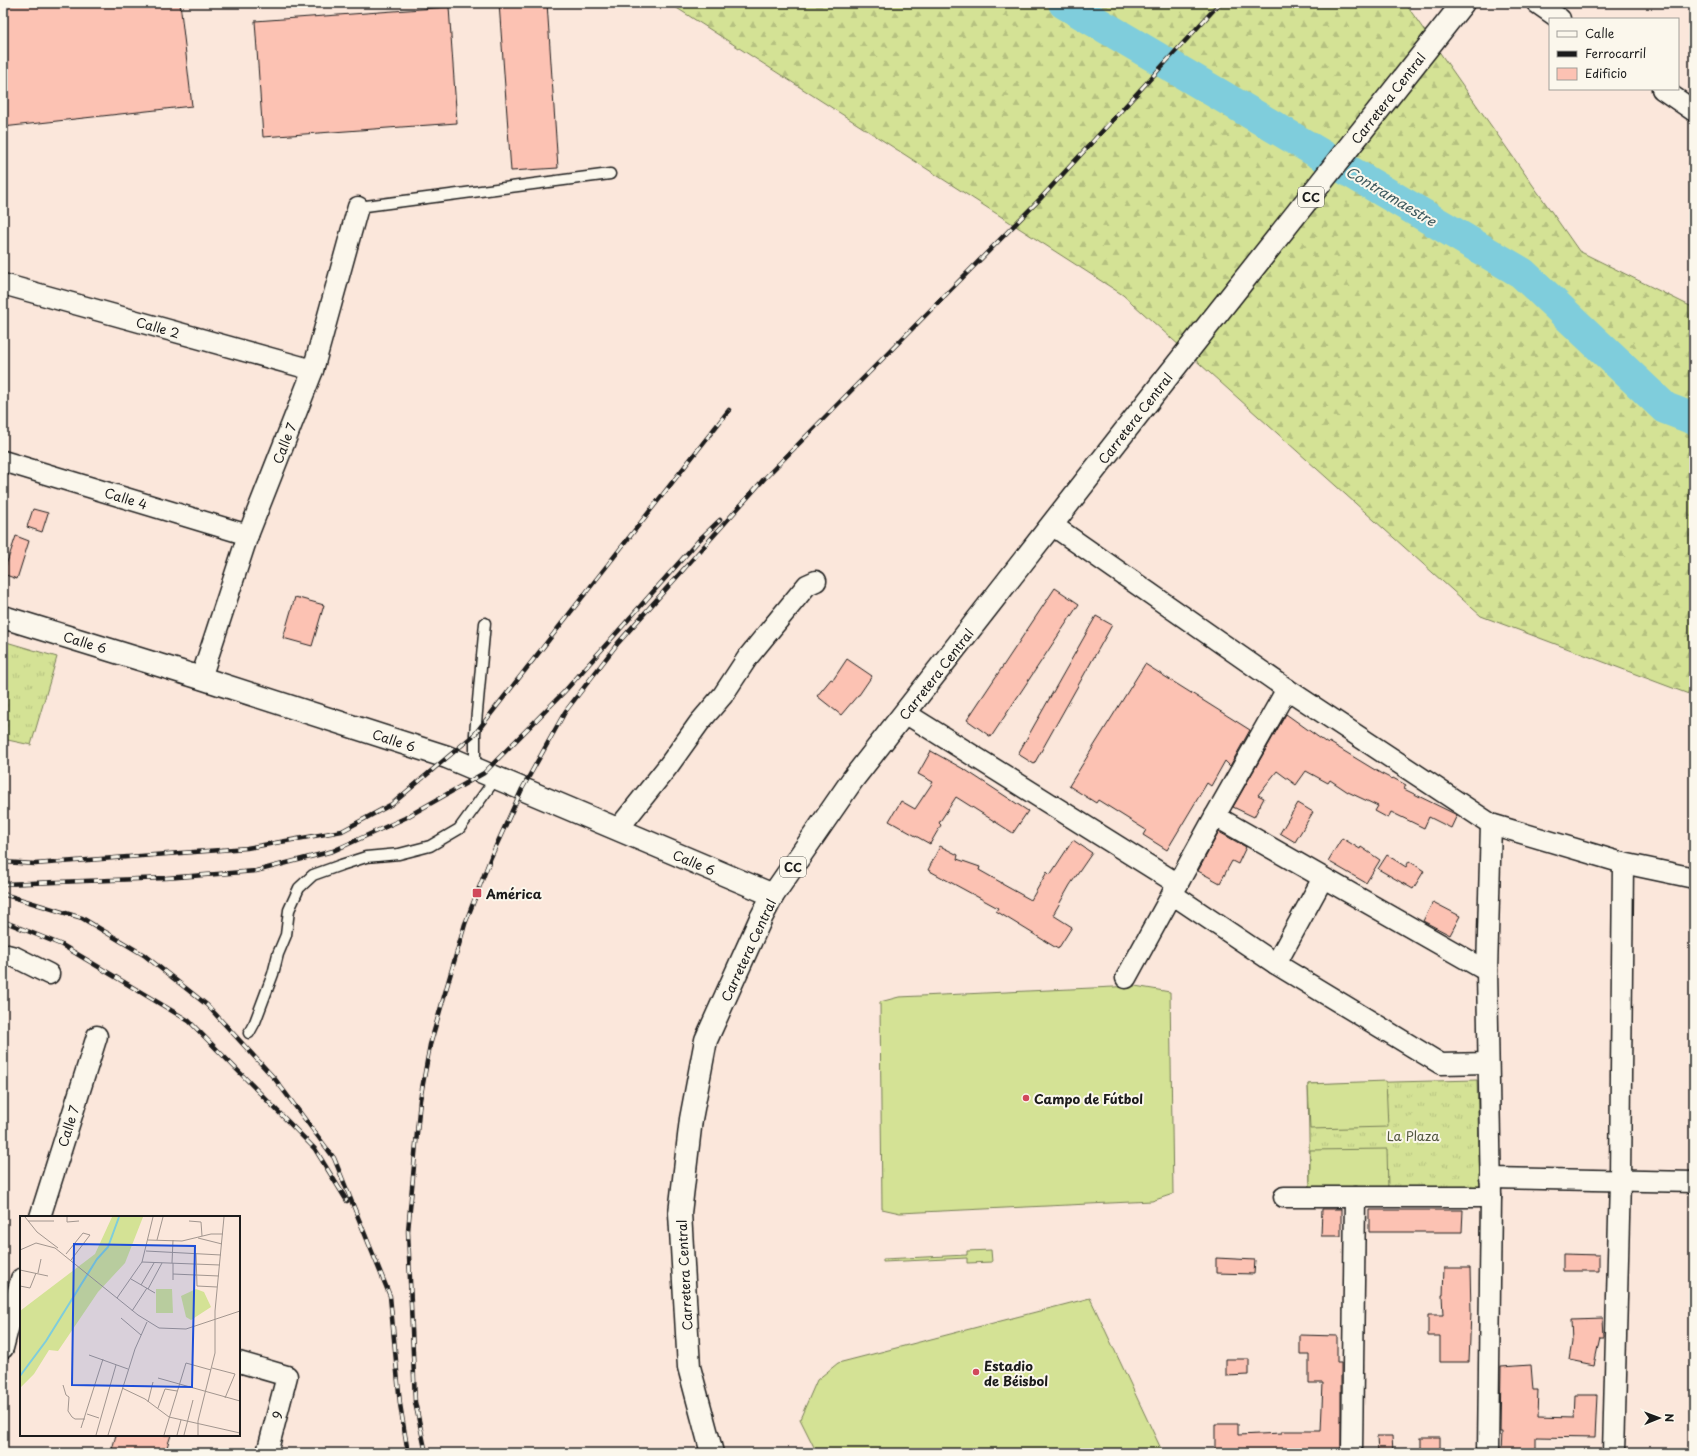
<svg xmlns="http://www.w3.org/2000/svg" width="1697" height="1456" font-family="'Playpen Sans',sans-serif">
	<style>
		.grass { fill: url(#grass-tufts); stroke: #787f58 }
		.forest { fill: url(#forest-firs); stroke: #787f58 }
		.pitch { fill: #d4e295; stroke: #787f58 }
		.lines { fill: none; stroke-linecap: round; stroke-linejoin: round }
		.river { stroke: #7fcddc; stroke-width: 32 }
		.building { fill: #fcc2b3; stroke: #1c1c1c }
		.lane-casing { stroke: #1c1c1c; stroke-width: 13 }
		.street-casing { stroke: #1c1c1c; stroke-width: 23 }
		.secondary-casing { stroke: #1c1c1c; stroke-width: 25 }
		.highway-casing { stroke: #1c1c1c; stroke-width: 25 }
		.lane { stroke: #fbf7ec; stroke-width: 10 }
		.street { stroke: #fbf7ec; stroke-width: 20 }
		.secondary { stroke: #fbf7ec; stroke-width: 22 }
		.highway { stroke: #fbf7ec; stroke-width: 22 }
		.rail-casing { stroke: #1c1c1c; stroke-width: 4.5 }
		.rail { stroke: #fbf7ec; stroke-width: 3; stroke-dasharray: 9; stroke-linecap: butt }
		.poi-dot { fill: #d1495b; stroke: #fbf7ec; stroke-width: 1.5 }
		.labels { text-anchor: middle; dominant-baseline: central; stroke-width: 4; stroke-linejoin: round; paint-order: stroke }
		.shield { fill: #fbf7ec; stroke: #5f5e5a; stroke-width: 1 }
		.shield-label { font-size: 12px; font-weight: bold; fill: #1c1c1c }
		.street-label { font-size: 13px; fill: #1c1c1c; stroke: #fbf7ec }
		.poi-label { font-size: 13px; font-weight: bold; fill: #1c1c1c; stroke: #fbf7ec; text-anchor: start }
		.park-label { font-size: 13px; fill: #535740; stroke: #fbf7ec }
		.water-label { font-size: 14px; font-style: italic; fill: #3f5a5f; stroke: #fbf7ec }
		.inset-river { fill: none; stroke: #7fcddc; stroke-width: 2 }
		.inset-road { fill: none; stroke: #a2968f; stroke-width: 1 }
		.view { fill: #1d4ed8; fill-opacity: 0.15; stroke: #1d4ed8; stroke-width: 2 }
		.inset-edge { fill: none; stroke: #1c1c1c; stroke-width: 2 }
	</style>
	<defs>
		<pattern id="grass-tufts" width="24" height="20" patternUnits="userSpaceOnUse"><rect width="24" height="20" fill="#d4e295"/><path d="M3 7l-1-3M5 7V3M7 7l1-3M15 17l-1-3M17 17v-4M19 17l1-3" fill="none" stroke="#b5c180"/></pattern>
		<pattern id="forest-firs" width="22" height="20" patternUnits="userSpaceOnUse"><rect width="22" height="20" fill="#d4e295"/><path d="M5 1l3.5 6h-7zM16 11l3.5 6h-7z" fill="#b5c180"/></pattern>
	</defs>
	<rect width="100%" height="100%" fill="#fbe7db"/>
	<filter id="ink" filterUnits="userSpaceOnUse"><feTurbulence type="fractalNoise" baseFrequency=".025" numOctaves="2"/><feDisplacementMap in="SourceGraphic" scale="8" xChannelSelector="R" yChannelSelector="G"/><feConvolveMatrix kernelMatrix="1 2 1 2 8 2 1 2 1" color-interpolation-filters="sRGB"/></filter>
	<g filter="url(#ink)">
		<g class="grass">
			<polygon points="3,641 57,657 31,745 3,739"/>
			<polygon points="1477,1080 1480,1188 1310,1192 1308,1084"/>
		</g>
		<polygon class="forest" points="669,3 1405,3 1579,251 1694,308 1694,696 1481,616 1123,295"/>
		<g class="pitch">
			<polygon points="1135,986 1170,992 1173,1194 1152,1201 900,1213 882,1209 880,1002 899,997"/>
			<polygon points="1386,1081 1388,1127 1310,1129 1308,1084"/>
			<polygon points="1387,1149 1388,1190 1310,1192 1310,1150"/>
			<polygon points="991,1250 992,1262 967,1263 967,1258 883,1262 883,1259 967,1255 967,1251"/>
			<polygon points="1090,1298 1163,1453 817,1453 800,1419 817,1380 838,1363"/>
		</g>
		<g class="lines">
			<polyline class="river" points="1064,3 1522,273 1665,408 1694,419"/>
		</g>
		<g class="building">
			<polygon points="27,3 180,3 192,106 3,127 3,6"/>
			<polygon points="499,3 547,3 558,168 511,171"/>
			<polygon points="449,7 457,123 263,137 255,21"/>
			<polygon points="33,509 48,513 42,532 27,527"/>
			<polygon points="16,536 29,541 17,579 3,574"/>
			<polygon points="1055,588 1079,604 991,737 967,720"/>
			<polygon points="295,597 324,605 312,646 283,638"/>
			<polygon points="1096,616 1112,625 1034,764 1018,754"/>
			<polygon points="847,659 872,676 859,695 858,695 841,715 817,696 831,679 833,680"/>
			<polygon points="1145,664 1250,730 1230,766 1225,761 1211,786 1207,783 1167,850 1143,835 1146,830 1098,800 1096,803 1069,786"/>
			<polygon points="1286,714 1328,744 1329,742 1380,773 1392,779 1393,778 1406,785 1404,789 1457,815 1451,828 1429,817 1424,828 1391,812 1388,818 1375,811 1378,806 1348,792 1330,780 1328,783 1306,771 1296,785 1277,771 1258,795 1264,798 1254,817 1233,807"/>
			<polygon points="931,751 967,771 1028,811 1013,833 956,797 939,823 941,825 930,844 889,821 901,801 915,809 933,782 918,774"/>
			<polygon points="1298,803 1313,812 1295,842 1280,833"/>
			<polygon points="1219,832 1246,847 1238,864 1232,861 1220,883 1198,871"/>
			<polygon points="1342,838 1360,849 1361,847 1380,860 1366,883 1328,861"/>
			<polygon points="1073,840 1092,853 1070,885 1053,915 1072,927 1058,949 996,911 998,908 928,870 940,846 958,855 957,859 980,867 979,870 1002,883 1002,884 1031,900 1047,872 1050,875"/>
			<polygon points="1387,855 1406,867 1409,861 1424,871 1413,889 1378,869"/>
			<polygon points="1433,902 1460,916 1450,935 1423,921"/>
			<polygon points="1322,1209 1341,1209 1341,1236 1321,1236"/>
			<polygon points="1369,1210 1463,1210 1462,1232 1369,1232"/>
			<polygon points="1563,1254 1599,1255 1599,1271 1563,1271"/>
			<polygon points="1216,1258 1255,1260 1254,1274 1216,1273"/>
			<polygon points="1444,1268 1470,1268 1471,1312 1469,1362 1440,1362 1440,1336 1428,1336 1428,1315 1443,1315 1442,1295 1443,1295"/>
			<polygon points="1603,1318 1604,1337 1600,1337 1594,1365 1569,1360 1572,1342 1571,1319"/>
			<polygon points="1300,1335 1337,1336 1337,1363 1341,1363 1341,1453 1215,1453 1215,1424 1238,1424 1238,1435 1282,1433 1282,1431 1321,1431 1323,1383 1309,1383 1309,1355 1300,1355"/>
			<polygon points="1226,1359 1249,1359 1249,1375 1226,1376"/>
			<polygon points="1531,1365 1533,1390 1538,1390 1537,1417 1574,1418 1575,1395 1597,1395 1595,1438 1536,1437 1536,1453 1501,1453 1502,1432 1500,1432 1501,1367"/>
			<polygon points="116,1435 171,1435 165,1453 111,1453"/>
			<polygon points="1377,1436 1392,1436 1393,1453 1378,1453"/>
			<rect x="1421" y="1438" width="19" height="15"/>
		</g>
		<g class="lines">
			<defs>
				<g id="lane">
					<polyline points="358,207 610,174"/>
					<polyline points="475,769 475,734 485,623"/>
					<polyline points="249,1033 255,1022 273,974 278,954 286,935 289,910 299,888 313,875 341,865 366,857 399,854 430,846 459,829 496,778"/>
				</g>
				<g id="street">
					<polyline points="1537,3 1560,19"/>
					<polyline points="1662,89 1694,111"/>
					<polyline points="3,284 313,370"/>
					<polyline points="3,461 248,535"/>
					<polyline points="1052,525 1287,689 1491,824 1623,863 1694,878"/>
					<polyline points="201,678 248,535 313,370 358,207"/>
					<polyline points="905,713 1178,884"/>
					<polyline points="1215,816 1487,971"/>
					<polyline points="618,829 669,765 699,723 723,695 748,657 807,585 816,581"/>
					<polyline points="1172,894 1276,964 1441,1064 1488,1063"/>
					<polyline points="3,954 15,957 49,974"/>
					<polyline points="1276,964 1323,878"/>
					<polyline points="1126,978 1215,816 1287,689"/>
					<polyline points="1490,1178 1694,1182"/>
					<polyline points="1284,1197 1491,1197"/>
					<polyline points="40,1217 97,1036"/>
					<polyline points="3,1348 21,1279"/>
					<polyline points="239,1362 287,1376 267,1453"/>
					<polyline points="1352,1453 1355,1197"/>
					<polyline points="1488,1453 1491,1197 1487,971 1491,824"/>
					<polyline points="1613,1453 1620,1180 1623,863"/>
				</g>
				<polyline id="secondary" points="3,617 201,678 447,757 773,895"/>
				<polyline id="highway" points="712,1453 689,1367 680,1213 691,1119 706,1040 761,918 773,895 853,779 1164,381 1463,3"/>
			</defs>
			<use href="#lane" class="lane-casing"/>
			<use href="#street" class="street-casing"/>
			<use href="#secondary" class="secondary-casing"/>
			<use href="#highway" class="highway-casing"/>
			<use href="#lane" class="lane"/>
			<use href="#street" class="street"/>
			<use href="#secondary" class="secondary"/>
			<use href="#highway" class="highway"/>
			<defs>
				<g id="rail">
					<polyline points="3,862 35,864 247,848 342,831 392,804 475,734 729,410"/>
					<polyline points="3,884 166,878 256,871 333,851 405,818 484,773 564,692 700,539 720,520"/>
					<polyline points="3,894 82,918 144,955 207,1005 275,1079 334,1158 390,1296 400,1404 408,1453"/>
					<polyline points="3,921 62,945 189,1021 315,1149 347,1201"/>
					<polyline points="426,1453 415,1402 408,1231 420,1100 430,1045 465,924 491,857 522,789 565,712 618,643 764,479 1040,199 1220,3"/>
				</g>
			</defs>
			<use href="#rail" class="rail-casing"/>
			<use href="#rail" class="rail"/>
		</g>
	</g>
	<g class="poi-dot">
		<rect x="472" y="888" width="10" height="10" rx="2"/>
		<circle cx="1026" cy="1098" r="4"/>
		<circle cx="976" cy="1372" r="4"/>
	</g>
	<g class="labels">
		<g class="shield">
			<rect x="1298" y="187" width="26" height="20" rx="3"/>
			<rect x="780" y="857" width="26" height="20" rx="3"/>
		</g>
		<g class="shield-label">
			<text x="1311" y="197">CC</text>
			<text x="793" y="867">CC</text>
		</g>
		<g class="street-label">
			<text transform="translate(1388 98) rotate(-52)">Carretera Central</text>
			<text transform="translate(158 327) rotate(16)">Calle 2</text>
			<text transform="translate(1135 418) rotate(-52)">Carretera Central</text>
			<text transform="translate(284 443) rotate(-69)">Calle 7</text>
			<text transform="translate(126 498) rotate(17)">Calle 4</text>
			<text transform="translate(85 642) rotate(17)">Calle 6</text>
			<text transform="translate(936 674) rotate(-52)">Carretera Central</text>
			<text transform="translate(394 740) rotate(18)">Calle 6</text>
			<text transform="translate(694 862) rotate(23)">Calle 6</text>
			<text transform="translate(748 950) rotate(-65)">Carretera Central</text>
			<text transform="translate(68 1126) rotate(-73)">Calle 7</text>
			<text transform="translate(684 1275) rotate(-93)">Carretera Central</text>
			<text transform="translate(277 1415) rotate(-75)">9</text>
		</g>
		<g class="poi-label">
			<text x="486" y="893">América</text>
			<text x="1034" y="1098">Campo de Fútbol</text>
			<text x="984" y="1365">Estadio<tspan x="984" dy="15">de Béisbol</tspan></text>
		</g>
		<g class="park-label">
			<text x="1413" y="1135">La Plaza</text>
		</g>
		<g class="water-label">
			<text transform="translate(1391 196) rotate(31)">Contramaestre</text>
		</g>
	</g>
	<g transform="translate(20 1216)">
		<rect width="220" height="220" fill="#fbe7db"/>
		<path d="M 92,1 L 123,1 L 105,47 L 78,76 L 38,135 L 29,134 L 14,158 L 0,172 L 0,95 L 75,38 Z" fill="#d4e295"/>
		<path d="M 136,73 L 152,73 L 153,97 L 136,97 ZM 176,73 L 184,76 L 191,91 L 171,104 L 166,101 L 161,80 Z" fill="#d4e295"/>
		<path class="inset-river" d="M 0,160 L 26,125 L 77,43 L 88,31 L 99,1"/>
		<path class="inset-road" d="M 5,1 L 17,16 L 38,32M 47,1 L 47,6 L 59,5M 8,5 L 34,5M 169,5 L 181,6 L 182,20M 178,22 L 202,28M 128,24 L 162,25 L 191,18 L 203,18M 137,24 L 143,1M 0,34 L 16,27 L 35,32 L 118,99 L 139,112 L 166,113 L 220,95M 126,35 L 201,39M 176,37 L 177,70 L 197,71M 46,38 L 63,17 L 70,19 L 51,44M 122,46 L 200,49M 152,47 L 153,24M 0,54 L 28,60M 18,57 L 21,43M 153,58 L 199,60M 111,63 L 135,77M 153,64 L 153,47M 121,69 L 134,47M 0,70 L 10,72 L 16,57M 128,73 L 142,47M 97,82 L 122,46 L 133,1M 112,95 L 127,72M 101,102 L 121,119M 69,139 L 108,153M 192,152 L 215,158 L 205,182M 138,162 L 220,185M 43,169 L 46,179 L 49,181 L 48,195 L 52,201 L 55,203 L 65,203M 102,172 L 125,183 L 149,201 L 220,217M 128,186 L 133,166M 138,192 L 145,173 L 157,175M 67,198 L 79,202M 61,212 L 83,143M 76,219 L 96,149M 88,219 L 115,133 L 127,106M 144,219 L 166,147 L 191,154M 157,219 L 161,204M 164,219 L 173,184M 178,219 L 178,205 L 195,137 L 195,95 L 204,1"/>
		<path class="view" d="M 54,28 L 175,30 L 172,171 L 52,169 Z"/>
		<rect width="220" height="220" class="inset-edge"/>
	</g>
	<rect width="1697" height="1456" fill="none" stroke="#fbf7ec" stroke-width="16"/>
	<rect x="8" y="8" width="1681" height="1440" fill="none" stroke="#1c1c1c" stroke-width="1.5" filter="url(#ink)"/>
	<rect x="1549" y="18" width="130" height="72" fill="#fbf7ec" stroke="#a29f99"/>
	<rect x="1557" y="31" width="20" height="6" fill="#fbf7ec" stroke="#a29f99"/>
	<text x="1585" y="38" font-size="12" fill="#1c1c1c">Calle</text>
	<rect x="1557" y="51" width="20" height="6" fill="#1c1c1c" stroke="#a29f99"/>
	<text x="1585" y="58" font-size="12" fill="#1c1c1c">Ferrocarril</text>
	<rect x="1557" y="68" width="20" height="12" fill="#fcc2b3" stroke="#a29f99"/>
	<text x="1585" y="78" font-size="12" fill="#1c1c1c">Edificio</text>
	<g transform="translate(1659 1418) rotate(89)" stroke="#fbf7ec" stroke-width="3" paint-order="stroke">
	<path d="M0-3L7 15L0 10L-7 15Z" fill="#1c1c1c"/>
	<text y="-6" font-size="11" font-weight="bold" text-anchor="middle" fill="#1c1c1c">N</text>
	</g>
</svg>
